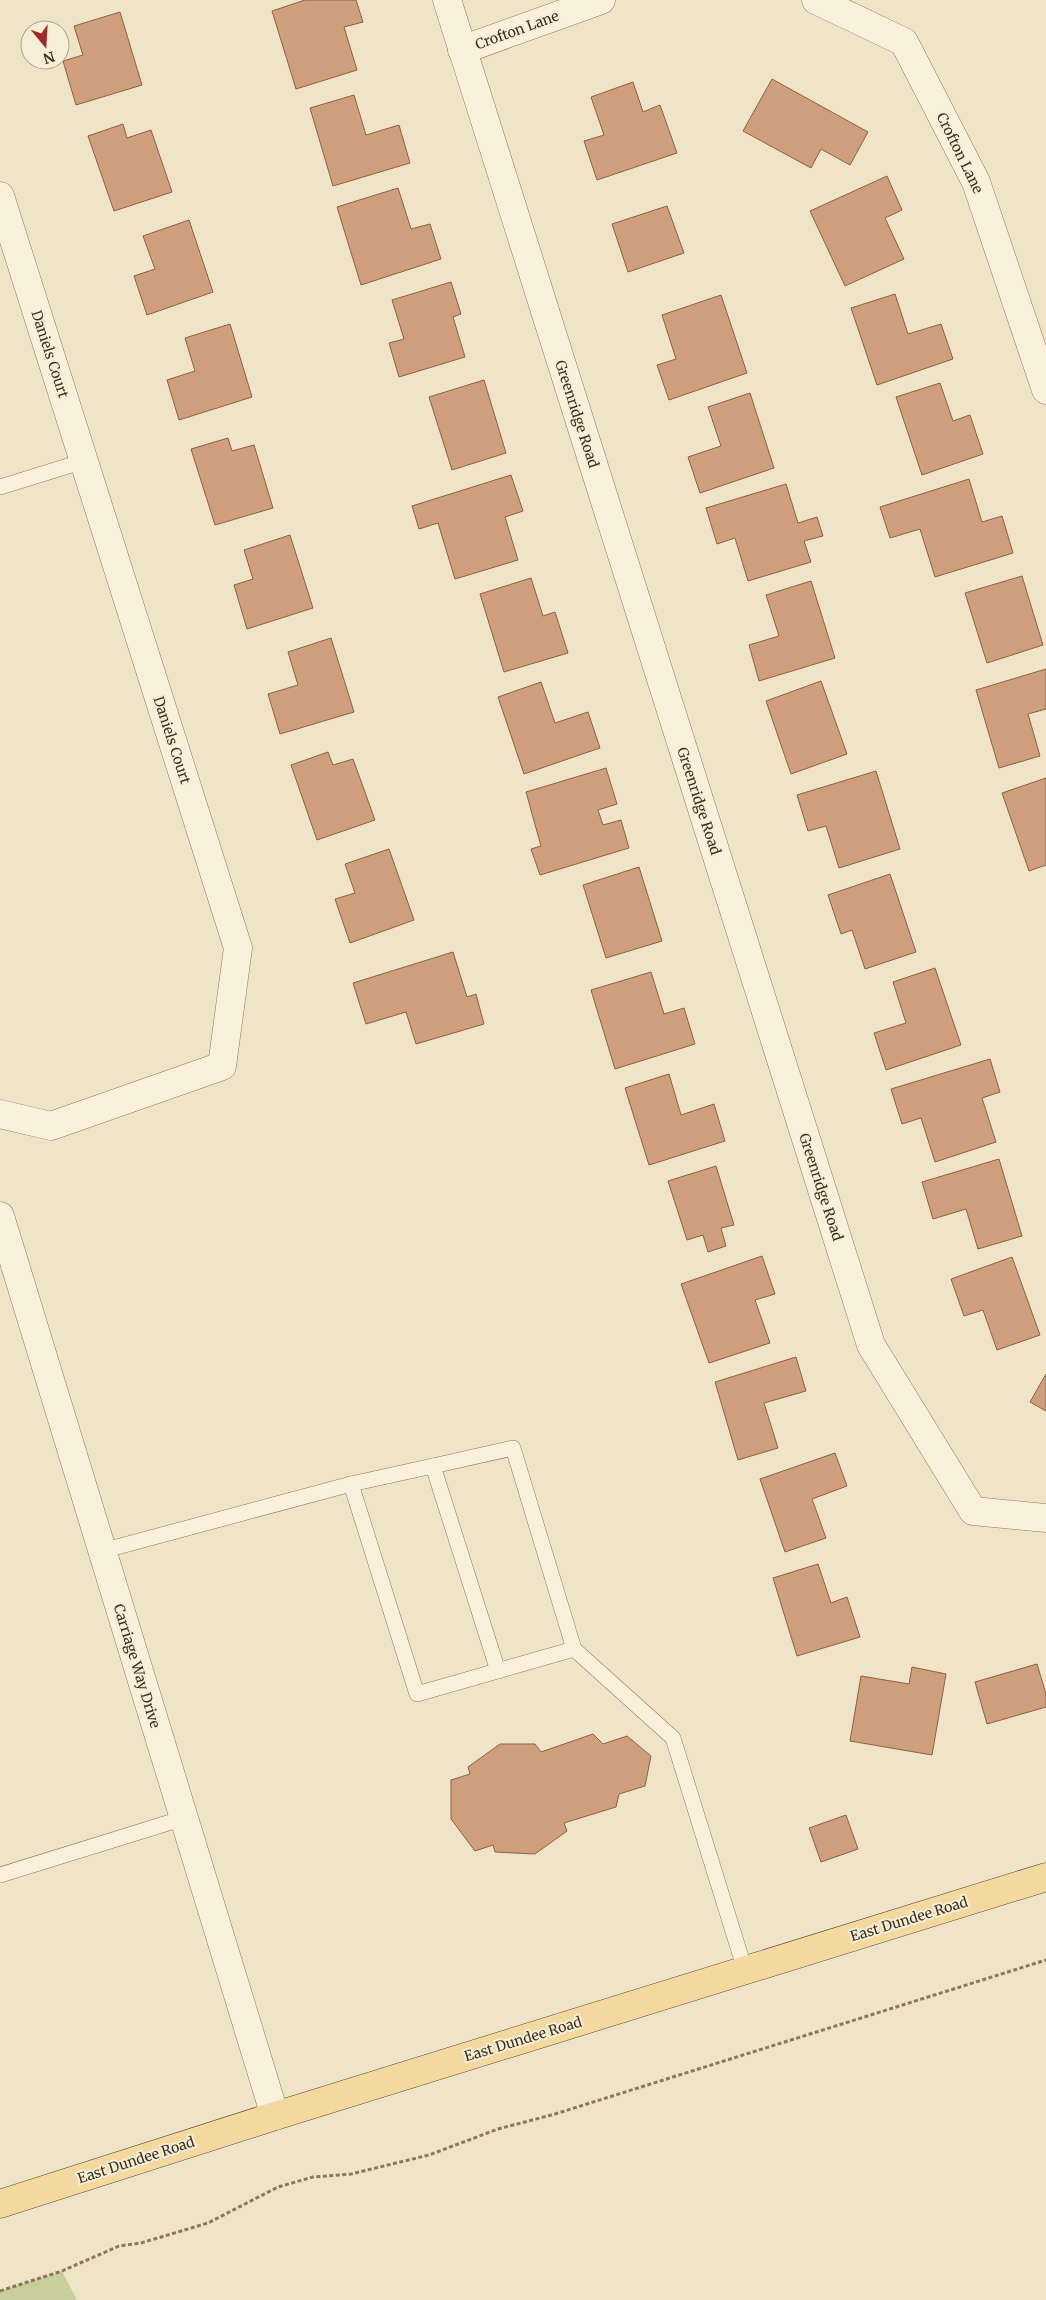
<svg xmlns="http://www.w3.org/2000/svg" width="1046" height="2300" font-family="Merriweather,serif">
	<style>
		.green { fill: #c9cf9b }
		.building { fill: #cf9f7d; stroke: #8d5f41 }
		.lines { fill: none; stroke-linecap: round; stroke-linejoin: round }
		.service-casing { stroke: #8d765c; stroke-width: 16 }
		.minor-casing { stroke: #8d765c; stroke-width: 29 }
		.primary-casing { stroke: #5b4430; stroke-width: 29 }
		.path { stroke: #8d765c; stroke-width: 3; stroke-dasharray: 4 2.5; stroke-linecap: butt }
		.service { stroke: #faf1dc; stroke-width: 15 }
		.minor { stroke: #faf1dc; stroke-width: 28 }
		.primary { stroke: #f3d9a0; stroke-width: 28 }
		.labels { text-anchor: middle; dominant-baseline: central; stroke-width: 4; stroke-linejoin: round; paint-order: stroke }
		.street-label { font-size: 14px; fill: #3d2e20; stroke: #f7eed8 }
	</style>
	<rect width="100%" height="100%" fill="#f0e4c8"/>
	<polygon class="green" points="62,2271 77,2300 0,2300 0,2291"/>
	<g class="building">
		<polygon points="305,0 356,0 363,22 344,27 357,70 296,89 272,11"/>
		<polygon points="120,12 142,85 76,105 63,61 83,55 74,26"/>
		<polygon points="772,79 868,132 850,165 821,149 811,168 743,131"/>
		<polygon points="633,82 643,112 660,105 677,153 597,180 584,141 604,135 591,97"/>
		<polygon points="354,95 366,135 399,125 410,163 333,186 310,108"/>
		<polygon points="123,124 127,138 151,130 172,192 114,211 88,136"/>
		<polygon points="887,176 902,210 885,218 904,259 845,286 810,211"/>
		<polygon points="398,188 411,229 430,224 441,259 361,285 337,207"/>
		<polygon points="667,206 684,253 628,272 612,224"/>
		<polygon points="189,220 213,292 147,315 134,276 155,269 143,236"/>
		<polygon points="451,282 461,314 453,317 465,357 399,377 389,343 404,339 392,300"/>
		<polygon points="895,294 908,334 941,324 953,359 877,385 851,308"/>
		<polygon points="721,295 747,373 669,400 657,365 676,359 662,315"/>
		<polygon points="230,324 252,397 179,420 167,380 195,371 185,338"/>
		<polygon points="484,380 506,453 452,470 429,397"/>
		<polygon points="940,383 953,421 970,415 983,454 922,475 896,397"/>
		<polygon points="750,393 774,468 700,493 688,457 721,446 708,407"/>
		<polygon points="228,438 232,451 254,445 273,508 215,525 191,449"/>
		<polygon points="511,475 523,511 505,517 518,560 455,579 438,523 419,529 412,506"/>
		<polygon points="969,479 982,522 1002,516 1013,553 935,577 920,529 890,538 880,507"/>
		<polygon points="786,484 798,523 817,517 823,536 804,541 811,562 748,581 735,538 717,544 706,508"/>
		<polygon points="290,535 313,608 247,629 234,585 253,579 244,550"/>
		<polygon points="1022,576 1043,645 987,663 965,593"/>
		<polygon points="531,578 543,616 555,612 568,653 504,672 480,594"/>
		<polygon points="811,581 835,658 759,681 749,645 779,636 766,595"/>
		<polygon points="331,638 354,712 280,734 268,694 298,685 288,652"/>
		<polygon points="1046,669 1046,709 1028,714 1040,756 999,768 976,690"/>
		<polygon points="821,681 847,754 791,774 766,701"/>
		<polygon points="541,682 555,723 588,712 600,748 524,774 498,697"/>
		<polygon points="328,752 333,765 353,759 375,820 317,840 291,765"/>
		<polygon points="606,768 617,804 598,810 603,825 621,820 629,848 540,875 531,849 541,846 526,792"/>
		<polygon points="876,771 900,849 839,868 826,826 808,831 797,795"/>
		<polygon points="1046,778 1046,865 1029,871 1002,793"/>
		<polygon points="389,849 414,920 350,943 335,899 355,893 345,864"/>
		<polygon points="639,867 662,941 606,958 583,885"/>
		<polygon points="890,874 916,952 865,969 852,930 841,934 828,895"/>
		<polygon points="453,952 467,997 476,994 484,1024 416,1044 406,1012 366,1024 353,983"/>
		<polygon points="935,968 961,1045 886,1070 874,1033 906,1023 893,982"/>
		<polygon points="651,972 664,1014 684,1008 695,1044 615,1069 591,990"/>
		<polygon points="990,1059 1000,1092 982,1098 996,1142 935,1162 921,1118 902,1124 891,1089"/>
		<polygon points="669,1074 681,1115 714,1104 725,1141 649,1165 625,1088"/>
		<polygon points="999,1159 1022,1236 978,1249 966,1209 933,1219 922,1182"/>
		<polygon points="716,1166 734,1225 721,1228 726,1246 708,1252 703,1235 687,1240 668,1181"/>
		<polygon points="762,1256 775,1294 755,1300 770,1343 709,1363 681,1284"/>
		<polygon points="1012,1257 1040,1335 997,1350 983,1310 964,1316 951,1279"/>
		<polygon points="796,1357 806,1391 764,1403 778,1448 738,1460 715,1382"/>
		<polygon points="1046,1374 1046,1411 1030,1402"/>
		<polygon points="835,1453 847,1486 812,1499 826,1538 785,1552 760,1479"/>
		<polygon points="818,1564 831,1603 847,1597 860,1637 797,1656 773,1578"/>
		<polygon points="1037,1664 1046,1694 1046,1707 987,1724 975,1682"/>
		<polygon points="912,1667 946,1674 932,1755 850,1741 861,1676 909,1684"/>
		<polygon points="593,1734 603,1744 627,1736 651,1756 645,1786 619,1794 616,1807 564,1823 567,1831 535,1854 495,1852 493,1845 475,1851 451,1819 451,1780 470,1774 468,1767 500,1744 535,1744 541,1752"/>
		<polygon points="846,1815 858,1849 821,1862 809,1828"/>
	</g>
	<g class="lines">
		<defs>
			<g id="service">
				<polyline points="0,487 84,461"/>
				<polyline points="433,1466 513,1448 574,1649 673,1738 745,1970"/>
				<polyline points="351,1484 417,1694 574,1649"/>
				<polyline points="102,1551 351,1484 433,1466 498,1671"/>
				<polyline points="0,1875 184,1818"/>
			</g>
			<g id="minor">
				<polyline points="447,0 871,1345 973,1511 1046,1518"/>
				<polyline points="816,0 904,42 976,182 1046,390"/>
				<polyline points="462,50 601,0"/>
				<polyline points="0,196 238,948 222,1066 51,1126 0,1114"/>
				<polyline points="0,1216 275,2116"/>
			</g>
			<polyline id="primary" points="0,2204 275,2116 1046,1877"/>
		</defs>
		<use href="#service" class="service-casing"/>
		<use href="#minor" class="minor-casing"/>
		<use href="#primary" class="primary-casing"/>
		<polyline class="path" points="0,2291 62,2271 119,2246 141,2243 208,2223 278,2187 313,2177 351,2174 429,2155 498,2129 555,2114 1046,1960"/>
		<use href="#service" class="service"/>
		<use href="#minor" class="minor"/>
		<use href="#primary" class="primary"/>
	</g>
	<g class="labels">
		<g class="street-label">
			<text transform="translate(517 30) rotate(-20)">Crofton Lane</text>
			<text transform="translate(960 153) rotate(64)">Crofton Lane</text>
			<text transform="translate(50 354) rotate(72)">Daniels Court</text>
			<text transform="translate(577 414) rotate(72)">Greenridge Road</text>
			<text transform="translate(172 740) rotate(72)">Daniels Court</text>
			<text transform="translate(699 801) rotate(72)">Greenridge Road</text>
			<text transform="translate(821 1187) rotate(72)">Greenridge Road</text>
			<text transform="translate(137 1666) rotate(73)">Carriage Way Drive</text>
			<text transform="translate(909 1919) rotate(-17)">East Dundee Road</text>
			<text transform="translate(523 2039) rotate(-17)">East Dundee Road</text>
			<text transform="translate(136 2160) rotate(-18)">East Dundee Road</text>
		</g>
	</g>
	<g transform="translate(45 45) rotate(162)"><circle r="24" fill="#f7eed8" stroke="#ada18e"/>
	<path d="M0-4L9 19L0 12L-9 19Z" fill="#9e2a2b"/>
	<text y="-8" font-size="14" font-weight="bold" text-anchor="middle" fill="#3d2e20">N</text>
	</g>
</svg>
